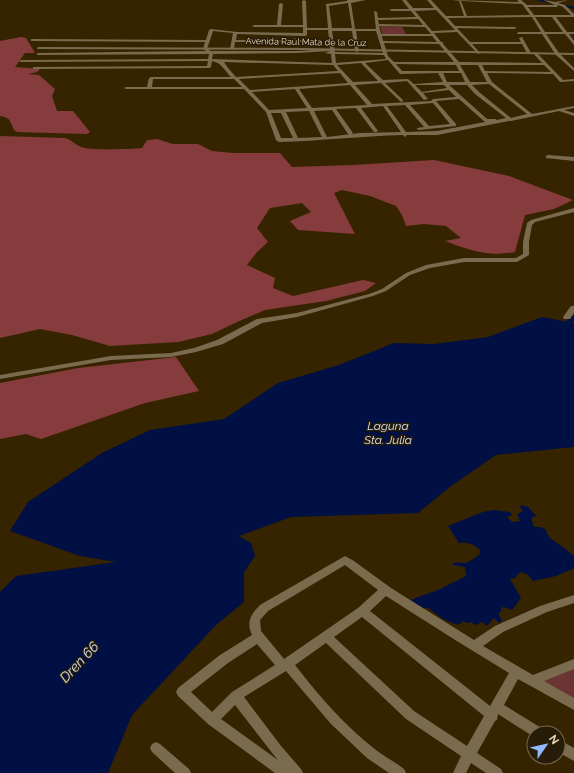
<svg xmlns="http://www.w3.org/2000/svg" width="574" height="773" font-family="Raleway,sans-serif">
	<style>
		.green { fill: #6b3433 }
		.forest { fill: #863c3c }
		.water { fill: #000f44 }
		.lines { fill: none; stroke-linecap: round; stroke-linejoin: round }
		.canal { fill: #000f44; fill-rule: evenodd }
		.minor { fill: #7b6b4e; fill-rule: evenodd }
		.tertiary { fill: #7b6b4e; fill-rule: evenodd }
		.labels { text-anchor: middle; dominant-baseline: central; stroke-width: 3; stroke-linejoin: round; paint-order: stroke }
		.far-street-label { font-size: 9px; fill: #ead7b6; stroke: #271c07 }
		.water-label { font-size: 12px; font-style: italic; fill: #d6e0f2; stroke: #271c07 }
		.near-water-label { font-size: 14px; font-style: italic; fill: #d6e0f2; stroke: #271c07 }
	</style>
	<rect width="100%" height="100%" fill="#362400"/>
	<g class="green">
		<polygon points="380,26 402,27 406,34 382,34"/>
		<polygon points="574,668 574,700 540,682"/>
	</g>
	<g class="forest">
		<path d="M 21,37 L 26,38 L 35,53 L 25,53 L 15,67 L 40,69 L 37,72 L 28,74 L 39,75 L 55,89 L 52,96 L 57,111 L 73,111 L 90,132 L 87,134 L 17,132 L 14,130 C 10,121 11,118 0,116 L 0,41 Z"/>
		<path d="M 0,136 L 65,138 C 72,140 74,144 81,147 C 91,151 130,149 142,148 L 147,140 L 157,139 L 173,144 L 198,144 L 212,151 L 233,153 L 280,153 L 292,167 L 353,165 L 434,160 L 509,176 L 573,200 L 554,209 L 525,215 L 515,252 C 490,257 468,250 445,241 L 461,238 L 446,226 L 424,224 L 406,226 L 402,215 L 396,206 L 370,196 L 342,190 L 334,193 L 355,234 L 298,230 L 290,221 L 311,212 L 302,203 L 270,208 L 257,228 L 268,242 L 257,252 L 247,265 L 275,278 L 273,288 L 293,296 L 363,280 L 376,283 L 365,291 L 326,301 L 265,310 L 237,322 L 212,334 L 178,342 L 110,346 L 72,335 L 40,329 L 0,338 Z"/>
		<polygon points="176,357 199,391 145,403 41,439 26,434 0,439 0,383 78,368"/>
	</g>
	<g class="water">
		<polygon points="542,317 574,323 574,447 496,455 451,486 418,513 291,517 239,536 251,543 255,556 244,572 244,602 216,625 132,715 108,773 0,773 0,592 16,576 116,562 80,556 10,531 28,502 102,453 150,430 224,419 278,383 339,365 394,343 434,344 488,337"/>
		<path d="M 521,505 L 528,507 L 536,516 L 531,518 L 534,527 L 541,527 L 546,530 C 549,541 556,541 564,548 C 568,550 570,554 574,556 L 574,568 L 556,576 L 533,581 L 527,574 L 520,572 L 514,579 L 511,578 L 510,579 L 521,598 L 512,610 L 504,607 L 501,608 L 501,612 L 498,613 L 502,621 L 499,623 L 494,618 L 487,626 L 483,622 L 475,625 L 471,622 L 467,623 L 463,621 L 458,625 L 443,619 L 428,608 L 423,608 L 410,600 L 438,590 L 466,576 L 465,567 L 453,565 L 454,563 C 458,562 461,563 465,563 C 471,562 475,557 480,554 L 480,550 C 473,544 469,542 459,543 L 448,526 L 483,512 L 493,510 L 510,512 L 512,515 L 507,517 L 512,522 L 520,521 L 517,514 L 523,511 L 520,507 Z"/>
	</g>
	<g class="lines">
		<g class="canal">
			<polygon points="536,0 542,0 574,7 574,9"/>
			<path d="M 574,315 L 574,321 L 571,323 L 567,323 L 566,322 C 568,319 571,316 574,315 Z"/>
		</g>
		<g class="minor">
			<path d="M 304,0 L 306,1 L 307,28 L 328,28 L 326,4 L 347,1 L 347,0 L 366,0 L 351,3 L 355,29 L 376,29 L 374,11 L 377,12 L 378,18 L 416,17 L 411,11 L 390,11 L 391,9 L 409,9 L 402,0 L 406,0 L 413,8 L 434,8 L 427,0 L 431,0 L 446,16 L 464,16 L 459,1 L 452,0 L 519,2 L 517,0 L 521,0 L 527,5 L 555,5 L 543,0 L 555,2 L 568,0 L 558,3 L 565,5 L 574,14 L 574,17 L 556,17 L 567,32 L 574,32 L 574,34 L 569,34 L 574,41 L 574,45 L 565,34 L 546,34 L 559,53 L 574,68 L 574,71 L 556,55 L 542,34 L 517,34 L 518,32 L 541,32 L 532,17 L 448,18 L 455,26 L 516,27 L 515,29 L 457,28 L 470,42 L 521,42 L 519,38 L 522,37 L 531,53 L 529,54 L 527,53 L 522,44 L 472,44 L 480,53 L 478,54 L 457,32 L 434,33 L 441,42 L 443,42 L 443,44 L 459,62 L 542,63 L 533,53 L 536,52 L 563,80 L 574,79 L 574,81 L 560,82 L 553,74 L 487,73 L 492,82 L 532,114 L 574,106 L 574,108 L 564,110 L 574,113 L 574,116 L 559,111 L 511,121 L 509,121 L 437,135 L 407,135 L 405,137 L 403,135 C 361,136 320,141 279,142 L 276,140 L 266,112 L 244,89 L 126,89 L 124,88 L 126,87 L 147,87 L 149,78 L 151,77 L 231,77 C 224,70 222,63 212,61 L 211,67 L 209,68 L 35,69 L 33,69 L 33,67 L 207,66 L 208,61 L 21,62 L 19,61 L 21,60 L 208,59 L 209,54 L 38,55 L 36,54 L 38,53 L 206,51 L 203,49 L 205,42 L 32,41 L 30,40 L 32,39 L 206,40 L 209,30 L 211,29 L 237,32 L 303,33 L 303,27 L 254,27 L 252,26 L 254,25 L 277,25 L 279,4 L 281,3 L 283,4 L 281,25 L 303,25 L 302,1 ZM 461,1 L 522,4 L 530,15 L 467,16 ZM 348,3 L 352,28 L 332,28 L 329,6 ZM 558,5 L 563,7 L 571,15 L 534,15 L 528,7 L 557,7 ZM 436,10 L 455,30 L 432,31 L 415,11 ZM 535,17 L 552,17 L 563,32 L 545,32 ZM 418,19 L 423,25 L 379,24 L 378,20 ZM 379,26 L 425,27 L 431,34 L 381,34 ZM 307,30 L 328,30 L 330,49 L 297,51 L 211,51 L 207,49 L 213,31 L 233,33 L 230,49 L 232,50 L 234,49 L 235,42 L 305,42 L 307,41 L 305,40 L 236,40 L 237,34 L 305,36 L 307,35 ZM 332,31 L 352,31 L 355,51 L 357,52 L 359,51 L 356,31 L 376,31 L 383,53 L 335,52 ZM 382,36 L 432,36 L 437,42 L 383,41 ZM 384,43 L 439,44 L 454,62 L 394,62 L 388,56 ZM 330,51 L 325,53 L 331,54 L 332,63 L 212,59 L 213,54 L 297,53 ZM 335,54 L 384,55 L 386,59 L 336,63 ZM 388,60 L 400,74 L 438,73 L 443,82 L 414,84 L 408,79 L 383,80 L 365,63 ZM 224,62 L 333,65 L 338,71 L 236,77 L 228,68 ZM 361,63 L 378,81 L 353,82 L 337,65 ZM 396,64 L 456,65 L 459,71 L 402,71 ZM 460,65 L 478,65 L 487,82 L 470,82 ZM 482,65 L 544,65 L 551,72 L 485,71 ZM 340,73 L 348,83 L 250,90 L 239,79 ZM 443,73 L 461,73 L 465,82 L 447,82 ZM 153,79 L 234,79 L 242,87 L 152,87 ZM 407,81 L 424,100 L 428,99 L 423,93 L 449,90 L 456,97 L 433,99 L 431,101 L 372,104 L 355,85 L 381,83 L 401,102 L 403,101 L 403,100 L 385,83 ZM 489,84 L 527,114 L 511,118 L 479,92 L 472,85 ZM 350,85 L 367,105 L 312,108 L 299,89 ZM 415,85 L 444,85 L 447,88 L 422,92 ZM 449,85 L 467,85 L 475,94 L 506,118 L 497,120 L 495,119 L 487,119 ZM 295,89 L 307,108 L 269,110 L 252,92 ZM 459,99 L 485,122 L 437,131 L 406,132 L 387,106 L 405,105 L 424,127 L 417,128 L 417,129 L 419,130 L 456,126 L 456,124 L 436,101 ZM 433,103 L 450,124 L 429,126 L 410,105 ZM 383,106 L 401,132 L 360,133 L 327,137 L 314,111 L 332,110 L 348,134 L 350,135 L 353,133 L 336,109 L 356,108 L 374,132 L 376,132 L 378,131 L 361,108 ZM 309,111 L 322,137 L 298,138 L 286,112 ZM 271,113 L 281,113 L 293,138 L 281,138 Z"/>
			<polygon points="548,155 574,157 574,161 546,158 546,156"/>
			<polygon points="574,208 574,212 535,222 532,225 529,242 529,255 517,262 464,262 430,268 410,275 386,291 373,296 297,317 262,323 223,344 196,352 171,357 111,360 0,379 0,375 111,356 171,353 194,348 217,340 257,319 297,313 369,294 382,289 406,273 426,265 464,258 516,258 523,254 523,242 527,223 531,220"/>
			<polygon points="571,306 574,306 574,313 570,319 564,319 563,317"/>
			<path d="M 345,556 L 354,561 L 391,588 L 474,640 L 495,626 L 540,606 L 574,595 L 574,603 L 547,612 L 503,632 L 483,646 L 533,675 L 574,659 L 574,669 L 544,681 L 574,698 L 574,710 L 518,679 L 504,705 L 543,729 L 545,733 L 534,733 L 534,737 L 498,714 L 497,720 L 495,721 L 477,753 L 501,769 L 503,773 L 486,773 L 471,763 L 466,773 L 453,773 L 461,756 L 406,719 L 326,643 L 295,665 C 319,696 345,726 376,750 C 385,757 395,762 404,769 L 406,773 L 389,773 L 367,758 L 331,724 L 286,671 L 244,697 L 281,746 L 301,769 L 303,773 L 275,773 L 208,724 L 178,696 L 176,692 L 178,688 L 220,655 L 252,635 C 246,622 251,614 260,605 ZM 345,565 L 378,590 L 358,608 L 284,659 L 261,631 L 260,620 L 268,611 ZM 386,596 L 452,638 L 509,673 L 490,706 L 370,611 ZM 362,617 L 484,716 L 467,746 L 414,711 L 334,637 ZM 257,644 L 275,665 L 232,692 L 212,712 L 191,692 L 228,663 ZM 235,705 L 273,754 L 278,760 L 221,719 Z"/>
			<polygon points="558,739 574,748 574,761 558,752"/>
			<polygon points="156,742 160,744 189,769 191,773 175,773 152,752 150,748 152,744"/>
		</g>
		<polygon class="tertiary" points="38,47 304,48 574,53 574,55 304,50 37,49"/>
	</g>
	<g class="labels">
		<g class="far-street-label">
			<text transform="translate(306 42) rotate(1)">Avenida Raúl Mata de la Cruz</text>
		</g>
		<g class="water-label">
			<text x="388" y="426">Laguna<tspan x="388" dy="14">Sta. Julia</tspan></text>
		</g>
		<g class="near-water-label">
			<text transform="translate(79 662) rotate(-47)">Dren 66</text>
		</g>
	</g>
	<g transform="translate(546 745) rotate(56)"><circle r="19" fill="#271c07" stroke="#75674d"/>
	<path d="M0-3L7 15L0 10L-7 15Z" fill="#91b8fd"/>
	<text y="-6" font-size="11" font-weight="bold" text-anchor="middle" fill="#ead7b6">N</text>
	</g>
</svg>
